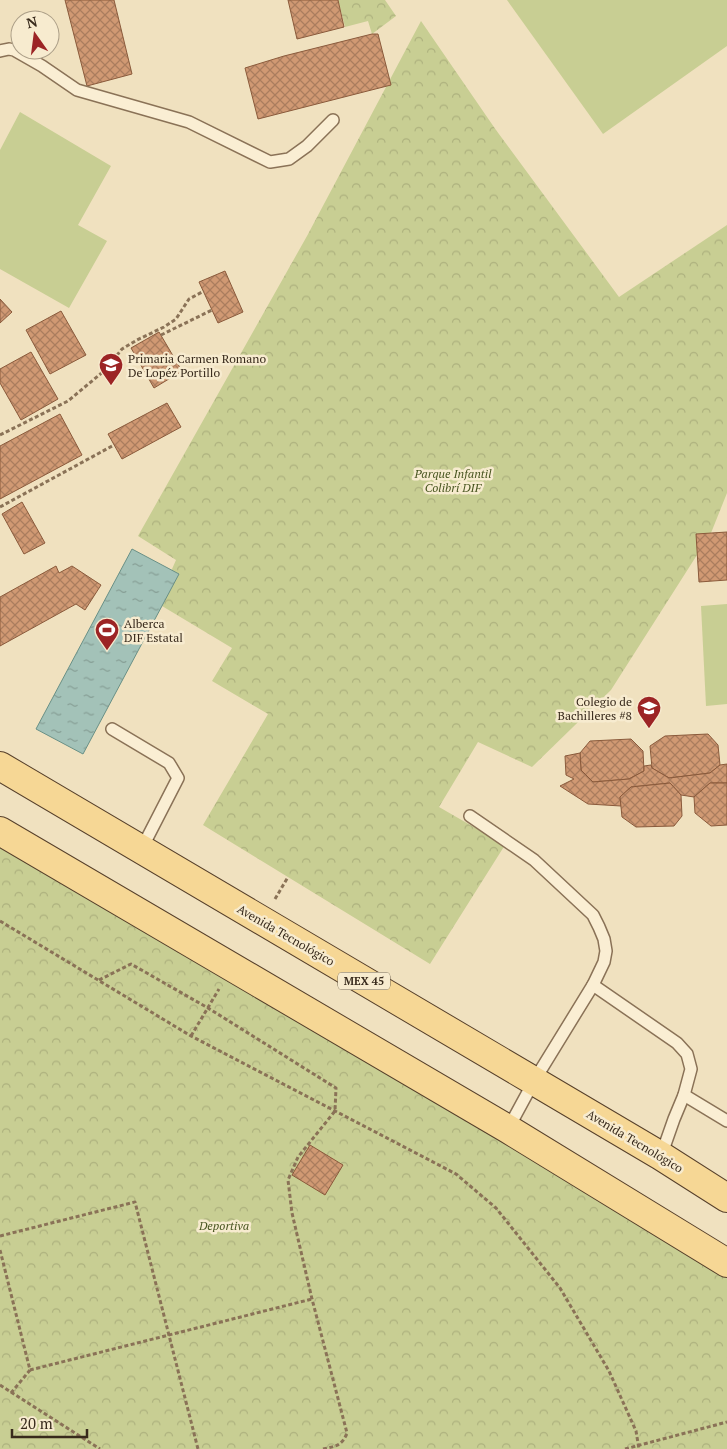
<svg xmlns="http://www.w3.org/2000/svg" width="727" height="1449" font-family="'PT Serif',serif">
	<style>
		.green { fill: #c8ce93 }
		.park { fill: url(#park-crowns) }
		.water { fill: url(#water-ripples); stroke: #699086 }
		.building { fill: url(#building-cross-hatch); stroke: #8a5a3b }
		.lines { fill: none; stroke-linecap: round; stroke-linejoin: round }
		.service-casing { stroke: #8a7257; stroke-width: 14 }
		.primary-casing { stroke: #57402b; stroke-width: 30 }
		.path { stroke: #8a7257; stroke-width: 3; stroke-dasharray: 4 2.5; stroke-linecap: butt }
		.service { stroke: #faeed3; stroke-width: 11 }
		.primary { stroke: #f6d795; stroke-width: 28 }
		.labels { text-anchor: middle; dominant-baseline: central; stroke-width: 5; stroke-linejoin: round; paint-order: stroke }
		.shield { fill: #f7ebcf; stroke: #716452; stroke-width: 1 }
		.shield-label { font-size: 11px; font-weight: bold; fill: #382a1c }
		.poi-label { font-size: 12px; fill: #382a1c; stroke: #f7ebcf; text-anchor: start }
		.park-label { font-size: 12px; font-style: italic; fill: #495621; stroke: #f7ebcf }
		.street-label { font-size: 12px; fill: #382a1c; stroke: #f7ebcf }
	</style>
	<defs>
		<pattern id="park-crowns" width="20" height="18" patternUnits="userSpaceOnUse" patternTransform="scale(1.25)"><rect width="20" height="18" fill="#c8ce93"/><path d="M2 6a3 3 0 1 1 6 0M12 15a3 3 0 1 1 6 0" fill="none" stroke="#adb17e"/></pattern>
		<pattern id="water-ripples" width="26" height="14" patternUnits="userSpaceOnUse" patternTransform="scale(1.25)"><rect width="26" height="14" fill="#a3c2b8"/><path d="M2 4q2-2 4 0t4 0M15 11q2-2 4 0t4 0" fill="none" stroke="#869e95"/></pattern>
		<pattern id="building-cross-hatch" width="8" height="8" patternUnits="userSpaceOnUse" patternTransform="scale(1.25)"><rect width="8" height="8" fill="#d09973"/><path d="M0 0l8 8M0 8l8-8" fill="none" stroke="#aa7d5e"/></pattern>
	</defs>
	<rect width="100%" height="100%" fill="#f0e1bf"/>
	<g class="green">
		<polygon points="507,0 727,0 727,46 603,134"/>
		<polygon points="20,112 111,166 78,225 107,241 69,308 0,269 0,150"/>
		<polygon points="727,604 727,704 706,706 701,606"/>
	</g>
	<g class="park">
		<polygon points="338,0 385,0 396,16 372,34 368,21 345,27"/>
		<polygon points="421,21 496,130 619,297 727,225 727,493 711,533 611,690 532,767 478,742 439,807 505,845 430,964 203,825 268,714 212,681 232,648 157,603 176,560 138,536 307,236"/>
		<polygon points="0,832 727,1264 727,1449 0,1449"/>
	</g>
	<polygon class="water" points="132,549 179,574 83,754 36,729"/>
	<g class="building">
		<polygon points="65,0 114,0 132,74 87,86"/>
		<polygon points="288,0 338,0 344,27 297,39"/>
		<polygon points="372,34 378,34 391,85 258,119 245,68 284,56"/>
		<polygon points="225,271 243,312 218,323 199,282"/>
		<polygon points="0,299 12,312 0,323"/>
		<polygon points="61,311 86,355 50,374 26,330"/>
		<polygon points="159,332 182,371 154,388 131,348"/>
		<polygon points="31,352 58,399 21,420 0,383 0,369"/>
		<polygon points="167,403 181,427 122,459 108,434"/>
		<polygon points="60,414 82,455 0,499 0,446"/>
		<polygon points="22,502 45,543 24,554 2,514"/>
		<polygon points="727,532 727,580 699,582 696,534"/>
		<polygon points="56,566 59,573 72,566 101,585 85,610 76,604 0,646 0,597"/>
		<polygon points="708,734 718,745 720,765 710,773 669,778 652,768 650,746 665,736"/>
		<polygon points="631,739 643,751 644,771 629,779 593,782 581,770 580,753 590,741"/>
		<polygon points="580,753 581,770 593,782 629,779 644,771 644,766 651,765 652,768 669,778 710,773 720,765 727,764 727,783 710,783 694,797 681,795 670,783 631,787 620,797 621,806 588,804 560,786 574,779 566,775 565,756"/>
		<polygon points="670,783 681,795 682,816 674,826 636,827 622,817 620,797 631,787"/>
		<polygon points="710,783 727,783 727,825 711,826 695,813 694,797"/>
		<polygon points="310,1145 343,1165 325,1195 292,1175"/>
	</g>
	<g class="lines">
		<defs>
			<g id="service">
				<polyline points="0,51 9,49 14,50 42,66 77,90 189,122 270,162 289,159 307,146 333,120"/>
				<polyline points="112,729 169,763 178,778 141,850"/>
				<polyline points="470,816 534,860 593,915 599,927 604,939 606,951 604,962 593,985 534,1081 508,1129"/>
				<polyline points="593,985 677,1043 687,1054 691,1069 684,1095 674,1119 661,1156"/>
				<polyline points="684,1095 727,1121"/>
			</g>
			<g id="primary">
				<polyline points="0,766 534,1081 661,1156 727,1198"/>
				<polyline points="0,831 508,1129 727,1263"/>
			</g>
		</defs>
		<use href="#service" class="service-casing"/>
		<use href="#primary" class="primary-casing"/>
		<g class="path">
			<polyline points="161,335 212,310"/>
			<polyline points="0,435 68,401 104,371 122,349 137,340 164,327 176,319 189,299 204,291"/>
			<polyline points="0,507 114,445"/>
			<polyline points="275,899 288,877"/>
			<polyline points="0,921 191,1036 456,1174 496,1208 560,1288 609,1371 636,1431 639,1449"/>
			<path d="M 99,980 L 131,964 L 208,1008 L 336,1088 L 335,1111 L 298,1157 L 288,1180 L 292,1213 L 312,1299 L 347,1433 C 342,1446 336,1446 323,1449"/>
			<polyline points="191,1036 219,989"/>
			<polyline points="0,1236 135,1202 198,1449"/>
			<polyline points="0,1250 30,1370 312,1299"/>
			<polyline points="0,1385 100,1449"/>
			<polyline points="11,1393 30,1370"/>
			<polyline points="625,1449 727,1422"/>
		</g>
		<use href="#service" class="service"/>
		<use href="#primary" class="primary"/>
	</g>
	<defs>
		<symbol id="school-pin" viewBox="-11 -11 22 30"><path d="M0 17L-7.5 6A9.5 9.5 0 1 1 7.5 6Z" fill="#9c2425" stroke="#f7ebcf"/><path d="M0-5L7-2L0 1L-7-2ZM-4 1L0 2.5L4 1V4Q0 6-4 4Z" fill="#fff"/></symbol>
		<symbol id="stadium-pin" viewBox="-11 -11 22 30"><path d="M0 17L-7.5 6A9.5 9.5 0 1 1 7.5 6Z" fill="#9c2425" stroke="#f7ebcf"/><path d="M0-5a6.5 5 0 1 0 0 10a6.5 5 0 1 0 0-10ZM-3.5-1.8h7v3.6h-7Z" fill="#fff"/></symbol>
	</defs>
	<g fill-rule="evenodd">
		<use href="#school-pin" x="97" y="351" width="28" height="38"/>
		<use href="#stadium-pin" x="93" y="616" width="28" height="38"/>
		<use href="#school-pin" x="635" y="694" width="28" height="38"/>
	</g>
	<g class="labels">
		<rect class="shield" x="338" y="972.5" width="52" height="17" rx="4"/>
		<g class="shield-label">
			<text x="364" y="981">MEX 45</text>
		</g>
		<g class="poi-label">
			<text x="128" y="358">Primaria Carmen Romano<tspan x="128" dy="14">De Lopéz Portillo</tspan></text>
			<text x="124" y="623">Alberca<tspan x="124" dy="14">DIF Estatal</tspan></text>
			<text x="632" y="701" text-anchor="end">Colegio de<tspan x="632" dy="14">Bachilleres #8</tspan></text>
		</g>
		<g class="park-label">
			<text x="453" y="473">Parque Infantil<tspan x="453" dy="14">Colibrí DIF</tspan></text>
			<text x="224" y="1225">Deportiva</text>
		</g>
		<g class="street-label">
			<text transform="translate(286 935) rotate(30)">Avenida Tecnológico</text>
			<text transform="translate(635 1141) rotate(31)">Avenida Tecnológico</text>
		</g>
	</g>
	<g transform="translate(35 35) rotate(346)"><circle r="24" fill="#f7ebcf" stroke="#ab9e87"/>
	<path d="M0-4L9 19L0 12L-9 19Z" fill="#9c2425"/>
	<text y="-8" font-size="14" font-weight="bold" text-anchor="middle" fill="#382a1c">N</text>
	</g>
	<path d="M12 1429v8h75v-8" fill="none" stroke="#382a1c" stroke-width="2.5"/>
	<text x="20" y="1429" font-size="15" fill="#382a1c" stroke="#f7ebcf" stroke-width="4" paint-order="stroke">20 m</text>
</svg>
